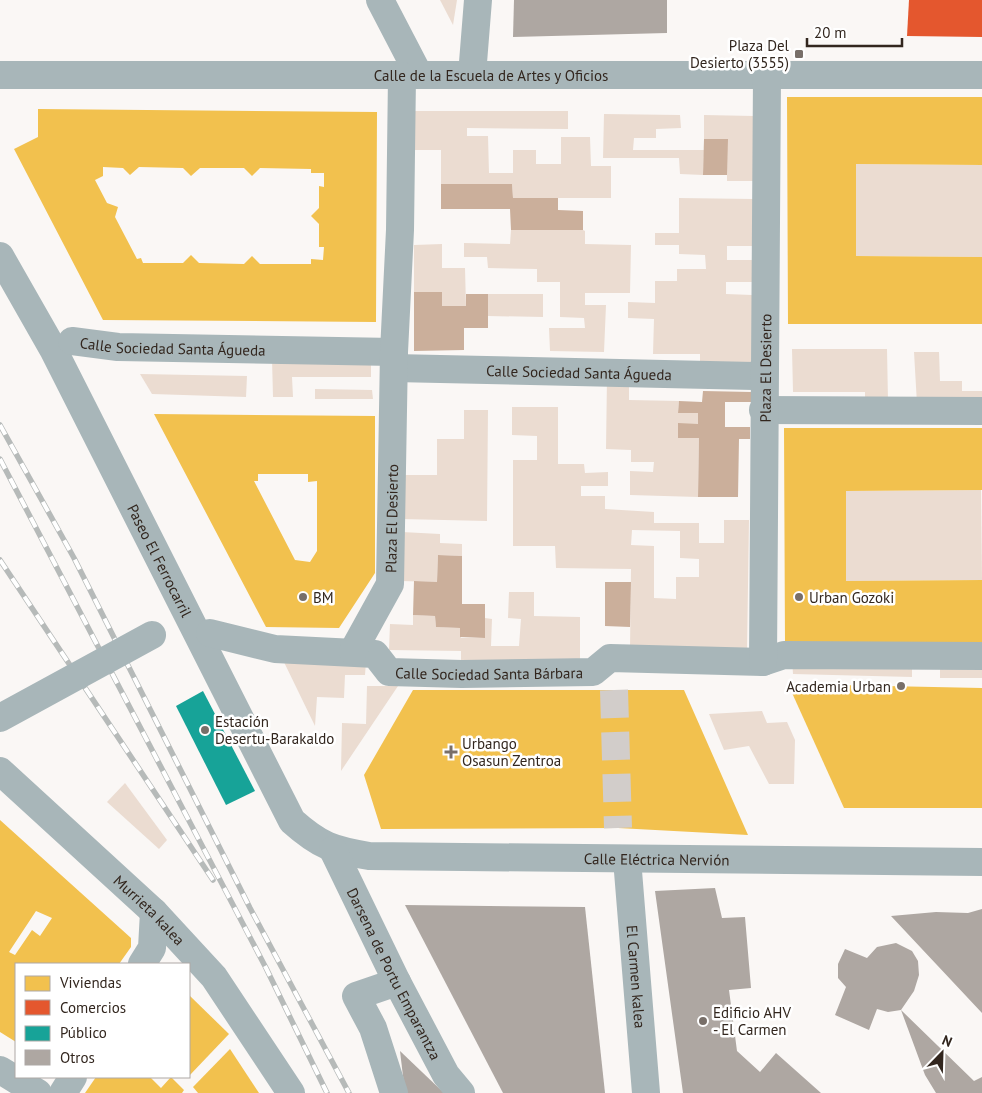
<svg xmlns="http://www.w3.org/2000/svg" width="982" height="1093" font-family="'PT Sans',sans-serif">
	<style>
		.green { fill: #ebdcd1; fill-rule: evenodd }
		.water { fill: #cbaf9b }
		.homes { fill: #f2c14e; fill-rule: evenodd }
		.shops { fill: #e4572e }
		.public { fill: #17a398 }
		.building { fill: #aea7a2 }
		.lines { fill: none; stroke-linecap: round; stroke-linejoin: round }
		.street-tunnel { stroke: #d2cdca; stroke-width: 28; stroke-dasharray: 28 14; stroke-linecap: butt }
		.street { stroke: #a8b6b9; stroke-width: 28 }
		.rail-casing { stroke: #b6bab9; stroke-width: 5.5 }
		.rail { stroke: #fff; stroke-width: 4; stroke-dasharray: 11; stroke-linecap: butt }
		.street-bridge { stroke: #a8b6b9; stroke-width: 28 }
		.poi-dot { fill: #786f69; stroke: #fff; stroke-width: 2 }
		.labels { text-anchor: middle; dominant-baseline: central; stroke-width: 5; stroke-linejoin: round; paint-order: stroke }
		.poi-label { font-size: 15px; fill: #32261e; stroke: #fff; text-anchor: start }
		.street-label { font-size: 15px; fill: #32261e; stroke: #fff }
	</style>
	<rect width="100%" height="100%" fill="#faf7f5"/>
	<g class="green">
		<polygon points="440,0 457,0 453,25"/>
		<polygon points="413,111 568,111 568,129 467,128 467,136 488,136 489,173 513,173 513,150 536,150 536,164 561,164 561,137 590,137 591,166 611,166 611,198 513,198 512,184 441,184 441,150 413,150"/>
		<polygon points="604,114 680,115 681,128 656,129 656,138 634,138 633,150 704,150 703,175 680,174 679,158 603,158"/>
		<polygon points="704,115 754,116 753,181 727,181 727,139 704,139"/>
		<polygon points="856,164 982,165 982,257 856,256"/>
		<polygon points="679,198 753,199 752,246 727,246 727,260 752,260 752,282 726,282 726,294 752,295 752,371 700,371 700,354 653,354 654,319 628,318 628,302 655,303 655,281 677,281 677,269 706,269 705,255 679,254 679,245 655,245 655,233 679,233"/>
		<polygon points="511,230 583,230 585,231 585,244 631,245 630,293 585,293 585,305 606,305 604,352 550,351 549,328 585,328 584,318 560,317 560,282 537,282 537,269 488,268 487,257 464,257 464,243 510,244"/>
		<polygon points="442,244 442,268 465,268 466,306 442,306 441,292 414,292 414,245"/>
		<polygon points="488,294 543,294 543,317 488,316"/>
		<polygon points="792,349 887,349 888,401 865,401 865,392 793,392"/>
		<polygon points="914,352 939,352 940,381 962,381 962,391 982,391 982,404 917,404"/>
		<polygon points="272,359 371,360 371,377 292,377 293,397 273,397"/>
		<polygon points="140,374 247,376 246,397 152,394"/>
		<polygon points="607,377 629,377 629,400 679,401 678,413 698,413 698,424 678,424 678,437 699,438 698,497 630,495 630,471 653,472 654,462 631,462 631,450 606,449"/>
		<polygon points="315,389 372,390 373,399 315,399"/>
		<path d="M 512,407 L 558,407 L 558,464 L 584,464 L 585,473 L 608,472 L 608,486 L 581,486 L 581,496 L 605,496 L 605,509 L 654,512 L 654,523 L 699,523 L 699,543 L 724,543 L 724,520 L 749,520 L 747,651 L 630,649 L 631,569 L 556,568 L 555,546 L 513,546 L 513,460 L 537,460 L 537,436 L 512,435 ZM 632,530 L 680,531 L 680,558 L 699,559 L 699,577 L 676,577 L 676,599 L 654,598 L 654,546 L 631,545 Z"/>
		<polygon points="464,410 488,410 487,521 401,519 402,475 437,475 437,439 464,439"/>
		<polygon points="981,490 982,580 846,581 846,491"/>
		<polygon points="402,532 440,534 440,543 462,544 462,556 438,555 437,582 401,581"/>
		<polygon points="509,592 534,592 534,616 580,617 580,662 461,664 461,651 389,650 390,624 413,625 413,615 435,616 436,627 460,628 461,638 485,638 485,618 492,619 491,646 519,646 521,619 508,618"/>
		<polygon points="282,658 366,662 365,675 345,675 344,698 317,697 315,726"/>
		<polygon points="792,659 912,660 912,677 793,674"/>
		<rect x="940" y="660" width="42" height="18"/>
		<polygon points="367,686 398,686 341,771 342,723 366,724"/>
		<polygon points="762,711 767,723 787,722 795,740 794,784 769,784 749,746 724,750 709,714"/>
		<polygon points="125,783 167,840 159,849 107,802"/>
	</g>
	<g class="water">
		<polygon points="704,139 728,139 727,175 703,175"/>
		<polygon points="441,184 512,184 513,198 558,198 558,210 583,211 583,230 511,230 510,209 441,209"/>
		<polygon points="414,292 442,292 442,306 466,306 466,294 488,294 488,328 464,328 464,350 414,351"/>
		<polygon points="703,391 751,392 751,402 725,402 725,427 750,427 750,439 739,439 738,497 698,497 699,438 678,438 678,423 698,424 698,413 678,413 679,401 702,402"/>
		<polygon points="438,555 462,556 462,604 485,604 485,638 460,637 460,628 436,627 435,616 413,615 414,581 437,582"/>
		<polygon points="605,582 631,582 630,627 605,626"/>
	</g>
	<g class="homes">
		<polygon points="787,97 982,97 982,165 856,164 856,256 982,257 982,324 788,324"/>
		<path d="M 38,109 L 377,112 L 376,322 L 103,320 L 14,149 L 38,137 ZM 103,167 L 123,168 L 130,175 L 139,167 L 183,168 L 191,176 L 200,168 L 244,168 L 252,176 L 260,168 L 311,169 L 311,173 L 324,173 L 324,187 L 319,186 L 319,208 L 311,216 L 319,224 L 319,247 L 324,247 L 323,260 L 311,259 L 311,264 L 260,264 L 252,256 L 244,264 L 199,263 L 191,255 L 183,263 L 143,263 L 141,258 L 137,259 L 115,217 L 118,207 L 107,203 L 95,180 L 103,176 Z"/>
		<path d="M 154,414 L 375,416 L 375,573 L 339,628 L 266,627 ZM 258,474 L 308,474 L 308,482 L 317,481 L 317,551 L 310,562 L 295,560 L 254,481 L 258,481 Z"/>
		<polygon points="784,428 982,428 982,490 846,491 846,581 982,580 982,644 785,644"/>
		<polygon points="788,684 982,688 982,808 844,808"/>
		<polygon points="413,690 684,690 748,835 618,828 381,829 364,775"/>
		<path d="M 0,820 L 131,938 L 131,947 L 119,964 L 16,964 L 16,1042 L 0,1032 ZM 36,911 L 52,918 L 40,936 L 32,930 L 15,955 L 9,952 Z"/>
		<polygon points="189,995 229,1034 189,1076"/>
		<polygon points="230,1049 259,1093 198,1093 193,1087"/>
		<polygon points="96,1077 150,1077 161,1088 171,1077 184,1090 182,1093 85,1093"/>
	</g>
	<polygon class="shops" points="909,0 982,0 982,37 907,36"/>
	<polygon class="public" points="203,691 255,791 226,805 176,706"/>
	<g class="building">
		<polygon points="514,0 667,0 667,33 513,37"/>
		<polygon points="715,888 722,918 745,917 751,988 729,990 737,1051 760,1072 776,1053 821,1093 683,1093 655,891"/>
		<polygon points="405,905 585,907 605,1093 503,1093"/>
		<polygon points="982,909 982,1013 891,916 936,912 968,913"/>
		<polygon points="896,943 912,951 918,961 919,975 914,991 901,1010 888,1012 877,1009 869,1030 835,1015 846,987 838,978 838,964 845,949 867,958 877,947"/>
		<polygon points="901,1010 974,1081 982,1077 982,1093 936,1093 925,1075"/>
		<polygon points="400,1051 444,1093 405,1093"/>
	</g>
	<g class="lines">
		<polyline class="street-tunnel" points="614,690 618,828"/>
		<g class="street">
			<polyline points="380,0 419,75"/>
			<path id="s1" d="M 0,75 L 982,75"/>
			<polyline points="472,75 478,0"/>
			<path id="s2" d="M 0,256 L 53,349 L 292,821 C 320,846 333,850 369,856 L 982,862"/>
			<path id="s3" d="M 72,341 L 118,347 L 394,352"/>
			<path id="s4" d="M 394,368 L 754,376 L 763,371"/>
			<polyline points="763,410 982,411"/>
			<path id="s5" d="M 210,633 L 275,649 L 375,654 L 389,672 L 462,674 L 593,672 L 610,658 L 763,662 L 784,655 L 982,656"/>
			<path id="s6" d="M 353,651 L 390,584 L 394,352 L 400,230 L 402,76"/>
			<path id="s7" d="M 763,662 L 767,76"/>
			<path id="s8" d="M 0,771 L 154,912 L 214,977 L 291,1093"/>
			<path id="s9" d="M 333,850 L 397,982 L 446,1075 L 461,1093"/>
			<path id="s10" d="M 627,859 L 646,1093"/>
			<polyline points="142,964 152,948 154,912"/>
			<polyline points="0,1070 38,1093"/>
			<polyline points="63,1093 73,1077"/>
			<polyline points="394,1093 373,1028 356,996 397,982"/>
		</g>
		<defs>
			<g id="rail">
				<polyline points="0,425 74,558 250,908 349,1093"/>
				<polyline points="0,459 266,968 327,1093"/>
				<polyline points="0,560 213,880"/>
			</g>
		</defs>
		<use href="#rail" class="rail-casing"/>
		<use href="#rail" class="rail"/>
		<polyline class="street-bridge" points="0,718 152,635"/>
	</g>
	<g class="poi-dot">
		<rect x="794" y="49" width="10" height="10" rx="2.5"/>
		<circle cx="303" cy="597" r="5"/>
		<circle cx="799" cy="597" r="5"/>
		<circle cx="901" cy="686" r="5"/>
		<circle cx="205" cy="730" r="5"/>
		<path d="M448.5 744.5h5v5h5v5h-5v5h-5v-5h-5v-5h5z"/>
		<circle cx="703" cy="1021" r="5"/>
	</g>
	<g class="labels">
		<g class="poi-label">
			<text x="789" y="45" text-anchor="end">Plaza Del<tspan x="789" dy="17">Desierto (3555)</tspan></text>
			<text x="313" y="597">BM</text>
			<text x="809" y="597">Urban Gozoki</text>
			<text x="891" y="686" text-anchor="end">Academia Urban</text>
			<text x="215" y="721">Estación<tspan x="215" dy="17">Desertu-Barakaldo</tspan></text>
			<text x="462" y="743">Urbango<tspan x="462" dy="17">Osasun Zentroa</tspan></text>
			<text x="713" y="1012">Edificio AHV<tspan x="713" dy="17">- El Carmen</tspan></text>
		</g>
		<g class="street-label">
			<text stroke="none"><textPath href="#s1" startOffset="491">Calle de la Escuela de Artes y Oficios</textPath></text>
			<text stroke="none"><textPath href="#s3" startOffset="101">Calle Sociedad Santa Águeda</textPath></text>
			<text stroke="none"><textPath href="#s7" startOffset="294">Plaza El Desierto</textPath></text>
			<text stroke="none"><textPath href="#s4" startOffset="185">Calle Sociedad Santa Águeda</textPath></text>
			<text stroke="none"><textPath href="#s6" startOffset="142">Plaza El Desierto</textPath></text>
			<text stroke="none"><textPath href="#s2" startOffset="344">Paseo El Ferrocarril</textPath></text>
			<text stroke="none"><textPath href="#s5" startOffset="290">Calle Sociedad Santa Bárbara</textPath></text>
			<text stroke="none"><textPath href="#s2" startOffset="1010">Calle Eléctrica Nervión</textPath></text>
			<text stroke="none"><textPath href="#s8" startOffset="204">Murrieta kalea</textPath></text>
			<text stroke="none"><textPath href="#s9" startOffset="138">Darsena de Portu Emparantza</textPath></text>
			<text stroke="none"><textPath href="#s10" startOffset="118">El Carmen kalea</textPath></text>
		</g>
	</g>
	<rect x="15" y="963" width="175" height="115" fill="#ffffff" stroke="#ada8a5"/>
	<rect x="25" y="976" width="25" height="15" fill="#f2c14e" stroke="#ada8a5"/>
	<text x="60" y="988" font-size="15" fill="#32261e">Viviendas</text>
	<rect x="25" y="1000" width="25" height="15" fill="#e4572e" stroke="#ada8a5"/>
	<text x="60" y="1013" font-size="15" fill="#32261e">Comercios</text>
	<rect x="25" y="1026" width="25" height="15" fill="#17a398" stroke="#ada8a5"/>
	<text x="60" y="1038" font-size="15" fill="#32261e">Público</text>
	<rect x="25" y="1050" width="25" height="15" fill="#aea7a2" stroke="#ada8a5"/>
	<text x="60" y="1063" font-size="15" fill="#32261e">Otros</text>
	<g transform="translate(942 1053) rotate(23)" stroke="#ffffff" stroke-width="4" paint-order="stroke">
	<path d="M0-4L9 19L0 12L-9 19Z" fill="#32261e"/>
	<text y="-8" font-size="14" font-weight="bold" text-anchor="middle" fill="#32261e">N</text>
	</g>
	<path d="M807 38v8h95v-8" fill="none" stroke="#32261e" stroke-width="2.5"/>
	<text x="814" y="38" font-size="15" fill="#32261e" stroke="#ffffff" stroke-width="4" paint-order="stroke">20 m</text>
</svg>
